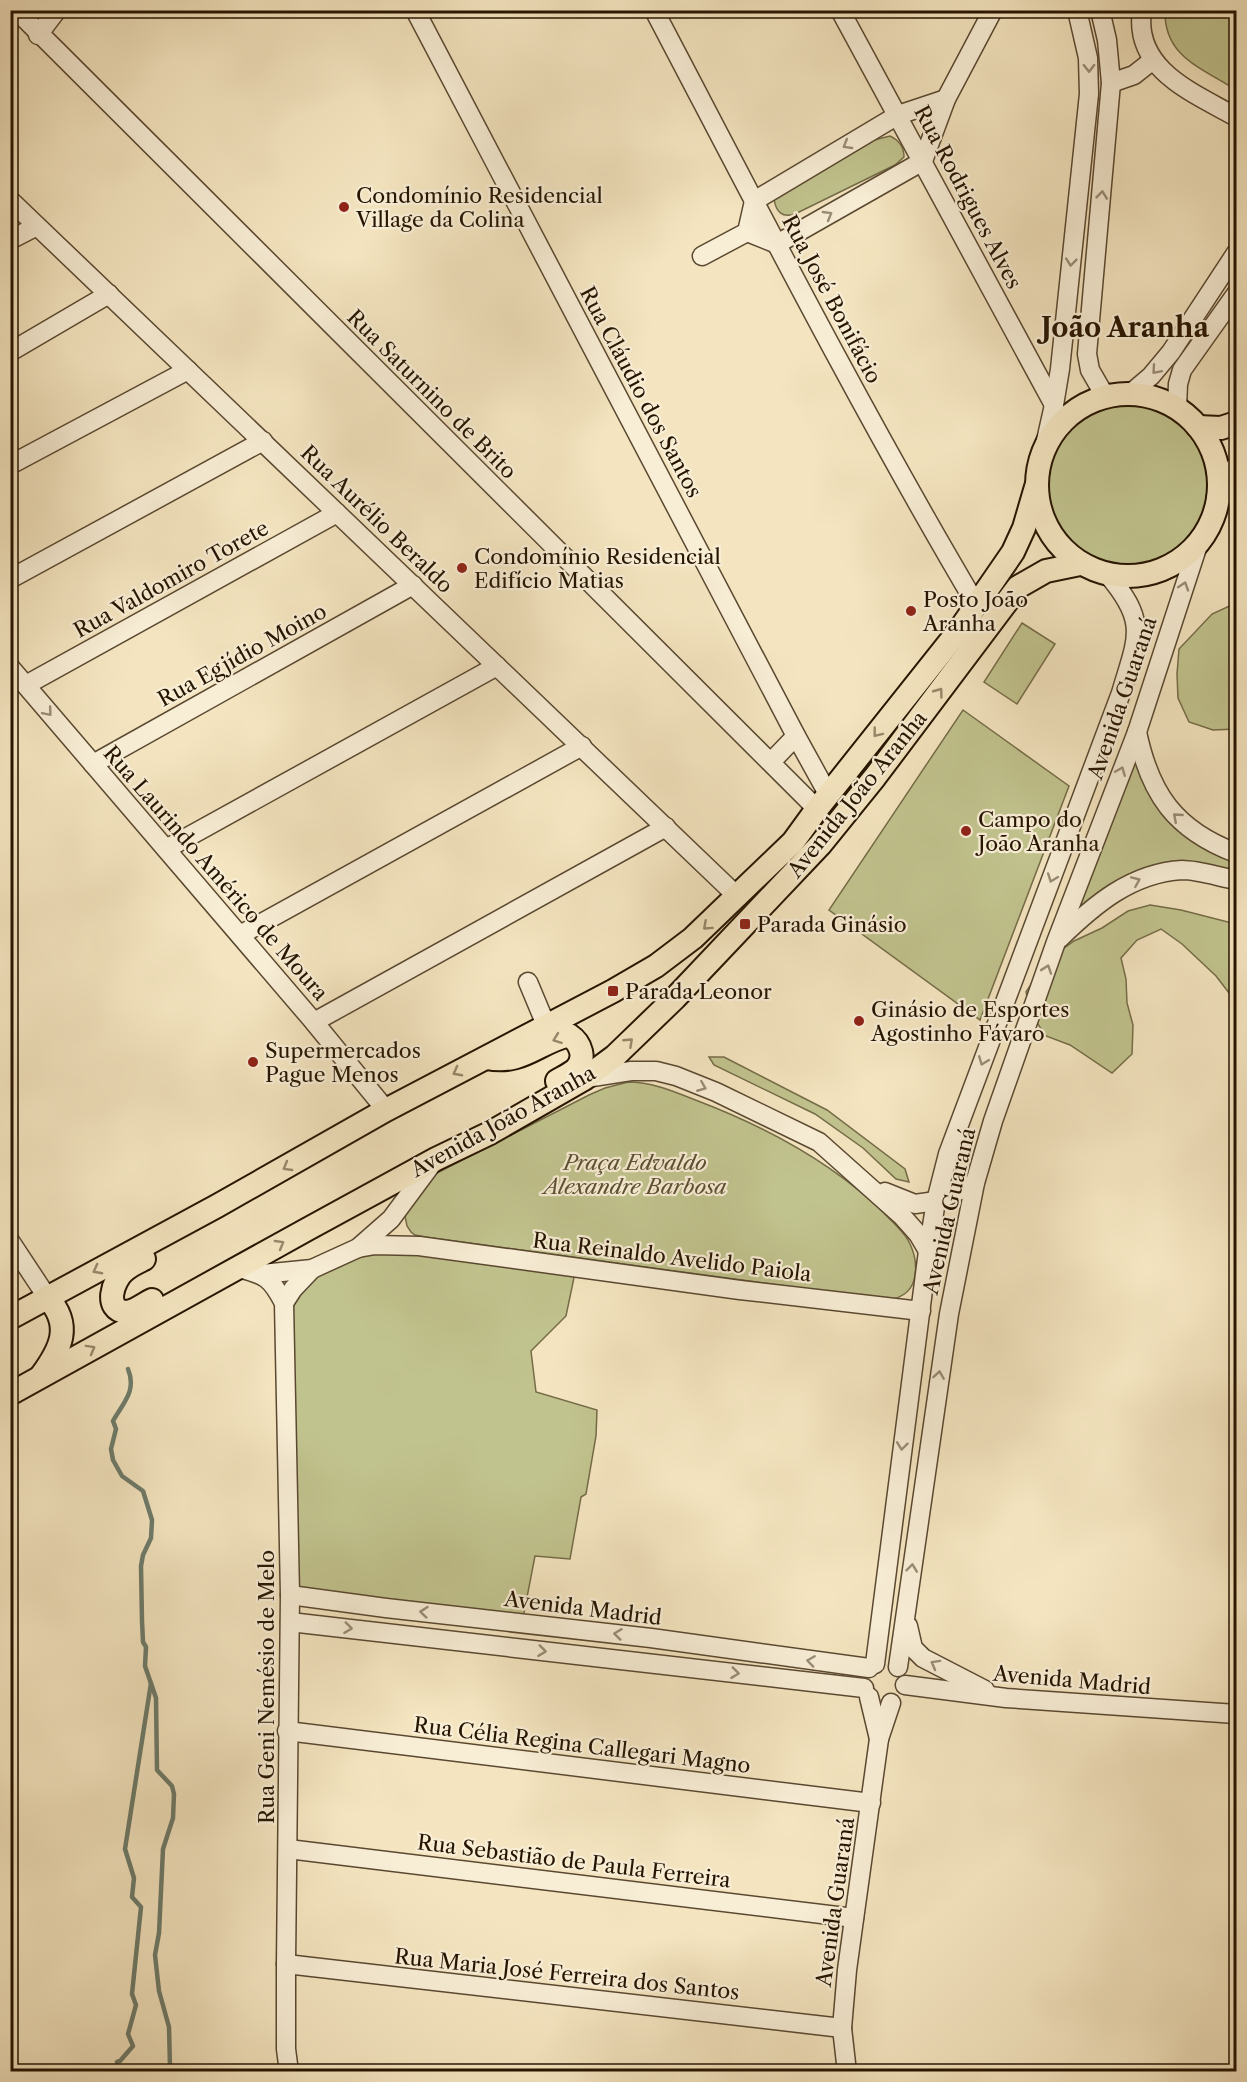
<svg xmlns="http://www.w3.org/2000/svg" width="1247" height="2082" font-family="'Libre Caslon Text',serif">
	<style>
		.green { fill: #c1c38e; stroke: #746c47; stroke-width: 1.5 }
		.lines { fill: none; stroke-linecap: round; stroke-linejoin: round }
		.stream { stroke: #6d7b6a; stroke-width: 4.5 }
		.minor-casing { stroke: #5a4830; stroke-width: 21 }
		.major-casing { stroke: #261400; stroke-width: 26 }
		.minor { stroke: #f8eed6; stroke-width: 18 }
		.major { stroke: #f4e5c0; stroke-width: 22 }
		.oneway { stroke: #9a8c76 }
		.oneway2 { stroke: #97876a }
		.poi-dot { fill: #8f2418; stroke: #f8eed6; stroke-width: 2 }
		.labels { text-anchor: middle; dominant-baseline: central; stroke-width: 4.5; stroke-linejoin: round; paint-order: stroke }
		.poi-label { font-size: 21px; fill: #261400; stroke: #f8eed6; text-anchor: start }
		.street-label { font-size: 21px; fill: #261400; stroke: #f8eed6 }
		.park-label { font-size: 21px; font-style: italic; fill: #5c5132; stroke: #f8eed6 }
		.district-label { font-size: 27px; font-weight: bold; fill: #261400; stroke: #f8eed6 }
	</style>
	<rect width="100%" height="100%" fill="#f4e5c0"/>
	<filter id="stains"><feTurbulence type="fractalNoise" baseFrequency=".00333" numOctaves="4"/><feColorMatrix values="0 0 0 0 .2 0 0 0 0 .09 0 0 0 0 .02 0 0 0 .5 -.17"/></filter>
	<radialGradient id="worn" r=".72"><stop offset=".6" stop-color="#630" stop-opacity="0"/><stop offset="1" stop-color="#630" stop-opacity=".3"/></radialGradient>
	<g class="green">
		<path d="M 1165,11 L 1236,11 L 1236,90 C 1202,68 1164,57 1165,11 Z"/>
		<path d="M 890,136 C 899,140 904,148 904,157 L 895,165 L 795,214 C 782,218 776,212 774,199 L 874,140 Z"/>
		<circle cx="1129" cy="484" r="81"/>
		<polygon points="1236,603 1236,729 1213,730 1189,722 1178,698 1177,674 1179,649 1212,614"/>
		<polygon points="1022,623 1055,644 1017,704 984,682"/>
		<polygon points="963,710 1069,786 980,1020 829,910"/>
		<path d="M 1134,757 C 1151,813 1181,843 1236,859 L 1236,875 L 1184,865 L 1074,914 Z"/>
		<polygon points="1150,905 1181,910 1236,924 1236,1002 1216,976 1182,944 1161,929 1137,940 1121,958 1126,979 1127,1003 1133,1025 1132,1054 1112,1073 1070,1045 1046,1036 1031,1014 1026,992 1040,971 1056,954 1074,941 1102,928 1128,911"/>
		<polygon points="709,1057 724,1057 827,1110 905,1169 909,1182 896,1179 863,1148 815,1114 714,1065"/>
		<path d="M 628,1082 C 653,1082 675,1092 698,1101 C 766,1127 831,1161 884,1213 C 892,1222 902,1230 908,1240 C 914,1251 917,1263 915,1275 C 913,1291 902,1298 888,1300 L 425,1237 L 415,1235 L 411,1232 L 407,1226 L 405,1216 L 408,1205 L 435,1174 L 589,1095 L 605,1088 Z"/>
		<polygon points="358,1248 576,1268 566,1316 531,1351 536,1392 597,1410 596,1436 586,1494 581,1497 570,1559 535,1556 522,1623 290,1595 284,1303 312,1269"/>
	</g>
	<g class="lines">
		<g class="stream">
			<path d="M 128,1369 C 137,1391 123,1403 113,1421 L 116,1429 L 111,1449 L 113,1460 L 122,1476 L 143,1491 L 152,1520 L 151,1538 L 143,1555 L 141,1566 L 142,1621 L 143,1642 L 146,1647 L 145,1666 L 156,1698 L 157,1770 L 172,1786 L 174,1794 L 173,1818 L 163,1849 L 159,1933 L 155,1955 L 159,1991 L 169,2027 L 170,2067 L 175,2072"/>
			<polyline points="119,2072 117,2062 120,2061 133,2046 128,2034 136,2005 132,1994 141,1907 132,1897 134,1878 125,1849 151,1683"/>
		</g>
		<defs>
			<g id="minor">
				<polyline points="16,10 817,809"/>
				<polyline points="415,10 796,736 828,794"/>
				<path d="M 654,10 C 759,210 862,412 977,606"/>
				<polyline points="840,10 1054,405"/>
				<polyline points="1100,10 1107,40 1111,83 1087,354 1090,370 1105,396"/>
				<path d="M 1142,10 C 1133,70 1194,93 1236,117"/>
				<polyline points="38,35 57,10"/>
				<polyline points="1111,83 1134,75 1153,60"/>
				<polyline points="10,200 738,897"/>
				<polyline points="747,232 777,244 923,161 946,99 993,10"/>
				<polyline points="10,240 37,226"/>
				<polyline points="702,256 747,232 754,201 898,115 946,99"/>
				<polyline points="10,352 109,294"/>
				<polyline points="1131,393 1151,376 1171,352 1236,253"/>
				<polyline points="1177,408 1178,384 1182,370 1236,294"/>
				<polyline points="1045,445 1054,405 1060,369 1089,94 1088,58 1077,10"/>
				<polyline points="10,465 188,370"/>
				<polyline points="10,579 263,441"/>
				<polyline points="10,667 314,1022 386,1110"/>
				<polyline points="26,685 337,513"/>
				<path d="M 1137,732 C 1150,794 1175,830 1236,853"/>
				<polyline points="771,762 796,736"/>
				<polyline points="93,764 413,585"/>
				<polyline points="166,849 497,666"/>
				<polyline points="240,935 582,746"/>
				<path d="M 1060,938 C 1094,905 1131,873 1182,870 C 1199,870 1219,877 1236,880"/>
				<polyline points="528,982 546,1025"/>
				<polyline points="314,1022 666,827"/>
				<polyline points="586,1078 631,1071 656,1071 676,1076 716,1092 819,1142 902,1216 918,1234 928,1251"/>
				<polyline points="885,1192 915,1204 936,1201 975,1183"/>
				<polyline points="10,1241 47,1297"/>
				<polyline points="358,1248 375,1245 419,1246 740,1290 921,1311"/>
				<path d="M 239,1268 C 266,1275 271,1278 284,1303 L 290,1595 L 286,1964 L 286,2049 L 289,2072"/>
				<polyline points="262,1274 312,1269 358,1248 391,1219 434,1161"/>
				<polyline points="284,1303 293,1289 312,1269"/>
				<polyline points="290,1595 386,1608 651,1638 869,1668"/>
				<polyline points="290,1622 864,1688"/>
				<polyline points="908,1626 913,1648 923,1658 985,1690"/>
				<path d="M 875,1664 L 928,1251 L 936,1201 L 948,1154 L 1121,693 C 1137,638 1149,623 1108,575"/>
				<polyline points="898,1667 949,1314 975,1183 993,1121 1056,942 1137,732 1198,545"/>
				<polyline points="905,1685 1006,1698 1236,1714"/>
				<polyline points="869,1697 879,1739"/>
				<polyline points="287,1731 871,1803"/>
				<polyline points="288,1849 854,1918"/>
				<polyline points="286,1964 842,2028"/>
				<polyline points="847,2072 842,2028 847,1970 879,1739 891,1703"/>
			</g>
			<g id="major">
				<circle cx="1128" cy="485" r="91"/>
				<polyline points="1198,427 1221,428 1236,423"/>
				<polyline points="1218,499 1236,469"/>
				<path d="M 487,1058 C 522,1065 537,1043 569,1035 C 581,1043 587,1059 575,1070 C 570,1074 562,1078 557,1081"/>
				<path d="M 144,1259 C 138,1262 129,1266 124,1271 C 113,1280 103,1310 126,1312 C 134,1312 144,1304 152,1300"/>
				<polyline points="10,1318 217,1206 386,1110 613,991 656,966 693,938 793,842 817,809 960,629 1013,552 1024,528 1036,487"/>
				<path d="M 41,1376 C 61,1349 73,1325 47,1297"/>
				<polyline points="10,1394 306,1230 436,1159 490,1133 584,1079 615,1056 675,998 820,845 875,777 1018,587 1046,571 1080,564"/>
			</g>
		</defs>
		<use href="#minor" class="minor-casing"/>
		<use href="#major" class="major-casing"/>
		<use href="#minor" class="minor"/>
		<use href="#major" class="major"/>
	</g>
	<defs><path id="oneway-chevron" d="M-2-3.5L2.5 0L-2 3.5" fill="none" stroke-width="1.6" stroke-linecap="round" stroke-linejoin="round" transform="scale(1.5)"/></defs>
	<g class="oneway">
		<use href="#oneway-chevron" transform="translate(1089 68) rotate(89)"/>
		<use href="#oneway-chevron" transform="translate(847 145) rotate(149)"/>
		<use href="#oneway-chevron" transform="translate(1102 195) rotate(-84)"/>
		<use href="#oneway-chevron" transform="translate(828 215) rotate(-30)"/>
		<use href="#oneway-chevron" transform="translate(1071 262) rotate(96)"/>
		<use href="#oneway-chevron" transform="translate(1156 370) rotate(131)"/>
		<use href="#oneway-chevron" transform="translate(1184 586) rotate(-72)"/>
		<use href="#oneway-chevron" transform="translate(48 712) rotate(50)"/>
		<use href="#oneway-chevron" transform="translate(1121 771) rotate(-68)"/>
		<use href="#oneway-chevron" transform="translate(1177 817) rotate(-139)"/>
		<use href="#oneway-chevron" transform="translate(1052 878) rotate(110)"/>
		<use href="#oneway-chevron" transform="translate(1136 881) rotate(-23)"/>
		<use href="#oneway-chevron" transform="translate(1047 969) rotate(-71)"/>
		<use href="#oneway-chevron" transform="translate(983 1061) rotate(111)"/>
		<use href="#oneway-chevron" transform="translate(702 1087) rotate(22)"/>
		<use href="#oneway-chevron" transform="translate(939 1375) rotate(-81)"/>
		<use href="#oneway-chevron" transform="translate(902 1446) rotate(97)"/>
		<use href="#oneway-chevron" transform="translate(912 1568) rotate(-83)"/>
		<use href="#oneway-chevron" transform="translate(424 1612) rotate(-174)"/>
		<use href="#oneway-chevron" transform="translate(348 1628) rotate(7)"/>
		<use href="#oneway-chevron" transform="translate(618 1634) rotate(-173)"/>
		<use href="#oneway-chevron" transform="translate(542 1651) rotate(7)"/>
		<use href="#oneway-chevron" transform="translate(811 1661) rotate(-172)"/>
		<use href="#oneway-chevron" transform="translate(935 1664) rotate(-151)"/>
		<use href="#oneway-chevron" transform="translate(735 1673) rotate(7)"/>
	</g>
	<g class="oneway2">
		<use href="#oneway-chevron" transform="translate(939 692) rotate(-53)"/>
		<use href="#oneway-chevron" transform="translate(877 733) rotate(128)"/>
		<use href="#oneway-chevron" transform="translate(707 926) rotate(138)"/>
		<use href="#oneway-chevron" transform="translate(557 1039) rotate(160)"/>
		<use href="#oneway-chevron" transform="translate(629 1042) rotate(-43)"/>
		<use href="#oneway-chevron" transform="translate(457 1072) rotate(152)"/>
		<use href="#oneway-chevron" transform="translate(287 1167) rotate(150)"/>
		<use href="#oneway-chevron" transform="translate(280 1244) rotate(-30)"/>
		<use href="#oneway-chevron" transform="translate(97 1270) rotate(152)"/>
		<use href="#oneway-chevron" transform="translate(91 1349) rotate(-29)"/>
	</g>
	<g class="poi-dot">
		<circle cx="344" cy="207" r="6"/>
		<circle cx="462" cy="568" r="6"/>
		<circle cx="911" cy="611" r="6"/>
		<circle cx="966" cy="831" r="6"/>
		<rect x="739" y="918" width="12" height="12" rx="3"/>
		<rect x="607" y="985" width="12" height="12" rx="3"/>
		<circle cx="859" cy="1021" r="6"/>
		<circle cx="253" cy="1062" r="6"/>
	</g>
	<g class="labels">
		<g class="poi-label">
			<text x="356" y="195">Condomínio Residencial<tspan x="356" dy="24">Village da Colina</tspan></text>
			<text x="474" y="556">Condomínio Residencial<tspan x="474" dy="24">Edifício Matias</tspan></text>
			<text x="923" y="599">Posto João<tspan x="923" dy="24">Aranha</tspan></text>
			<text x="978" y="819">Campo do<tspan x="978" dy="24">João Aranha</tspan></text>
			<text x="757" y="924">Parada Ginásio</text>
			<text x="625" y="991">Parada Leonor</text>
			<text x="871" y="1009">Ginásio de Esportes<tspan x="871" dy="24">Agostinho Fávaro</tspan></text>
			<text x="265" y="1050">Supermercados<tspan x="265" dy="24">Pague Menos</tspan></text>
		</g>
		<g class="street-label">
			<text transform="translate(968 197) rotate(62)">Rua Rodrigues Alves</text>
			<text transform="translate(832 299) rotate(62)">Rua José Bonifácio</text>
			<text transform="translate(641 392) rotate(62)">Rua Cláudio dos Santos</text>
			<text transform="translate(432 394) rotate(45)">Rua Saturnino de Brito</text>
			<text transform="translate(377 519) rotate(44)">Rua Aurélio Beraldo</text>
			<text transform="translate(171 579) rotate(-29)">Rua Valdomiro Torete</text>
			<text transform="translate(242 655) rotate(-29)">Rua Egjídio Moino</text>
			<text transform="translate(1122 698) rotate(-71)">Avenida Guaraná</text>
			<text transform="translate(857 794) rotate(-51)">Avenida João Aranha</text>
			<text transform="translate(216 873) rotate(49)">Rua Laurindo Américo de Moura</text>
			<text transform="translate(503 1121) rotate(-29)">Avenida João Aranha</text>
			<text transform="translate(949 1211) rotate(-77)">Avenida Guaraná</text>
			<text transform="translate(672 1257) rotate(7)">Rua Reinaldo Avelido Paiola</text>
			<text transform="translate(583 1608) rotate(7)">Avenida Madrid</text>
			<text transform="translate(1072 1680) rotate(5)">Avenida Madrid</text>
			<text transform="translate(266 1687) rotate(-90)">Rua Geni Nemésio de Melo</text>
			<text transform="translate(582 1745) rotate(7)">Rua Célia Regina Callegari Magno</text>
			<text transform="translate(574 1861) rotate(7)">Rua Sebastião de Paula Ferreira</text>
			<text transform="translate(835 1902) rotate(-82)">Avenida Guaraná</text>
			<text transform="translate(567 1974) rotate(6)">Rua Maria José Ferreira dos Santos</text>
		</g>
		<g class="park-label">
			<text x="635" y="1162">Praça Edvaldo<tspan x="635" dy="24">Alexandre Barbosa</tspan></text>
		</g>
		<g class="district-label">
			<text x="1125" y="327">João Aranha</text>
		</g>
	</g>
	<rect width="1247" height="2082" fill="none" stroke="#f4e5c0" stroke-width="36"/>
	<rect x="12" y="12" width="1223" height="2058" fill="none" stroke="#261400" stroke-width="3"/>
	<rect x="18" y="18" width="1211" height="2046" fill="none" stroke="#261400" stroke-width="1.5"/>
	<rect width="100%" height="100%" filter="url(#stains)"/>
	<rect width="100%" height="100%" fill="url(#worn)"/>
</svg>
